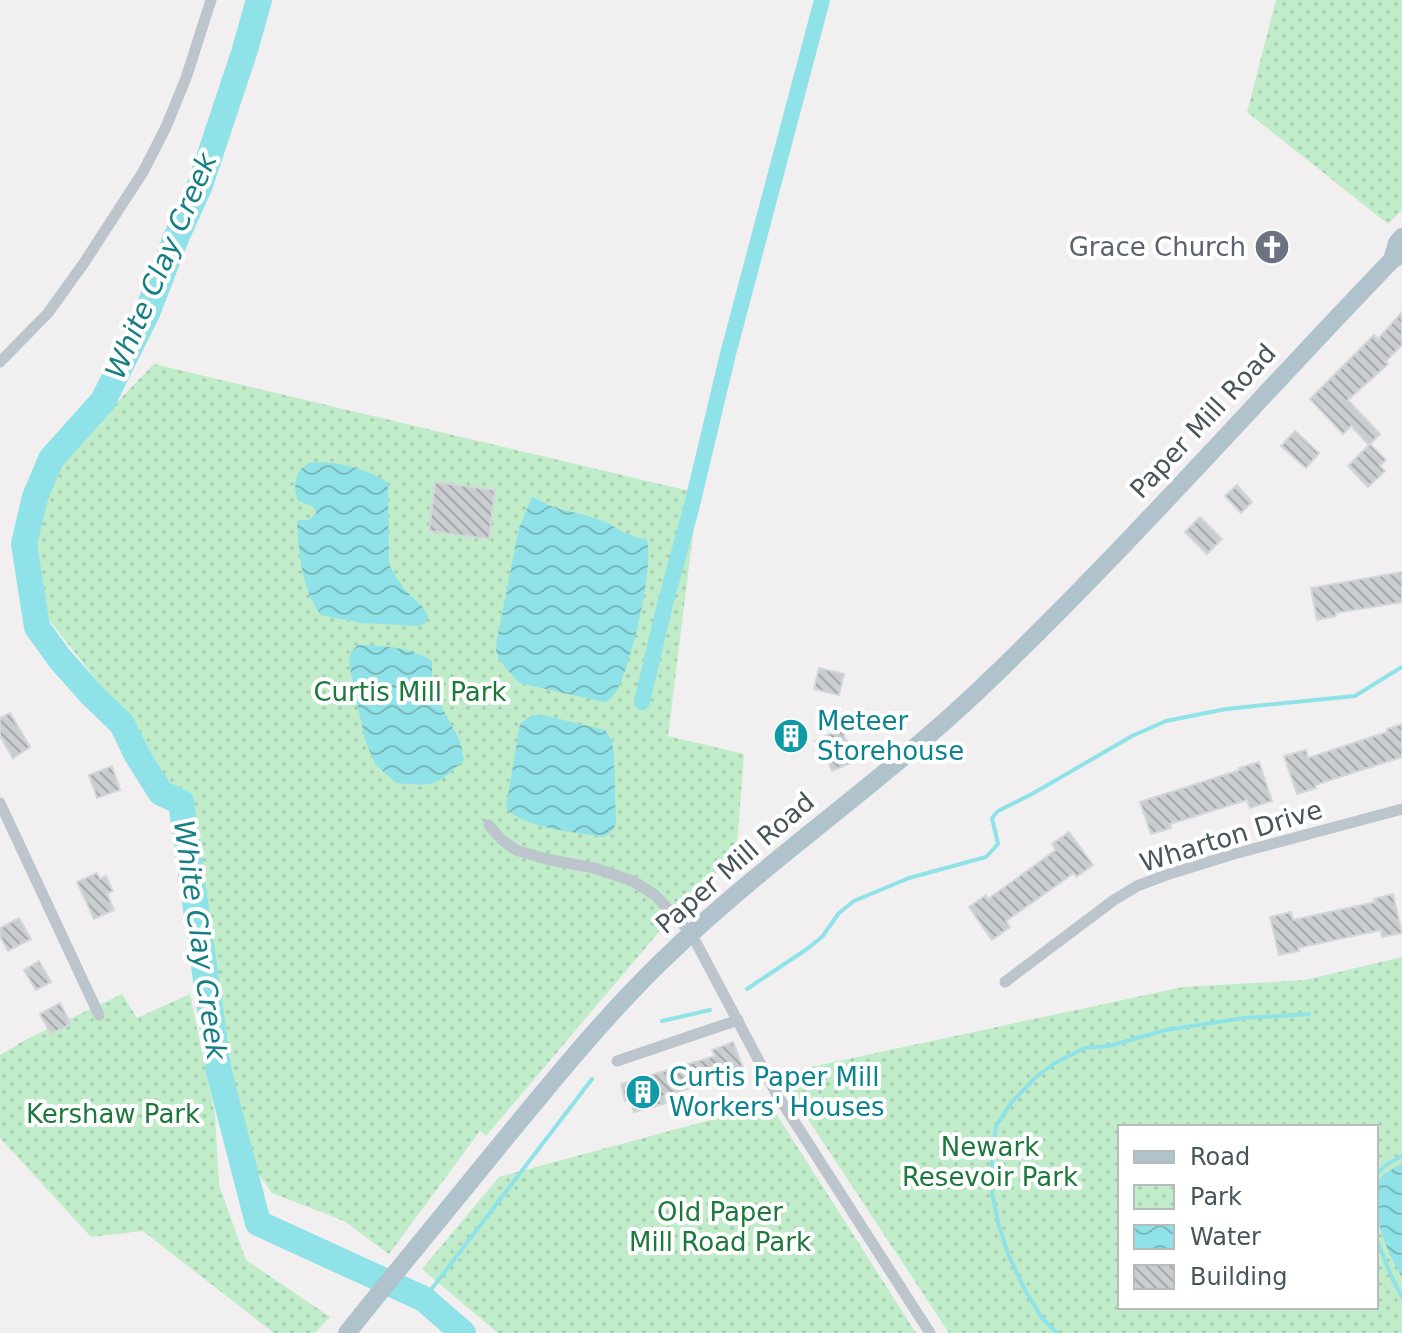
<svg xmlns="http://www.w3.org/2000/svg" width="1402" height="1333" font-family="'DejaVu Sans',sans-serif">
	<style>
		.park { fill: url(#park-dots); fill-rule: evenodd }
		.water { fill: url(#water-waves) }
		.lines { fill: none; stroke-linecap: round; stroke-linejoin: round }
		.stream { stroke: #8fe2e7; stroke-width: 4 }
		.canal { stroke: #8fe2e7; stroke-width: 16 }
		.river { stroke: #8fe2e7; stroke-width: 26 }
		.building { fill: url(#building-back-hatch); stroke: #d3d6da; stroke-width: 2 }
		.street { stroke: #bbc5cb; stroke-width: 11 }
		.primary { stroke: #b0c3cc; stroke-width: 18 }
		.labels { text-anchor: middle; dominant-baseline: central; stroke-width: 8; stroke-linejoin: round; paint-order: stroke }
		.worship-label { font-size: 26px; fill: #5b616d; stroke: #fff; text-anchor: end }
		.street-label { font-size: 26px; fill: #48555b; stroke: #fff }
		.park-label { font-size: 26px; fill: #1d783c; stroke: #fff }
		.culture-label { font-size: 26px; fill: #0d838f; stroke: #fff; text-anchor: start }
		.water-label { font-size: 28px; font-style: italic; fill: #147f84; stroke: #fff }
	</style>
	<defs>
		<pattern id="park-dots" width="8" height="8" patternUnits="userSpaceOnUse" patternTransform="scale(2)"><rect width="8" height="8" fill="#c0ecca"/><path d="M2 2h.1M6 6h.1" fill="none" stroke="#a6ccb0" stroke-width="1.8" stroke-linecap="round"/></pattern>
		<pattern id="water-waves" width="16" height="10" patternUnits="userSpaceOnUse" patternTransform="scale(2)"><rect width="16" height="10" fill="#8fe2e7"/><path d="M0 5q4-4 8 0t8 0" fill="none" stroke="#77babe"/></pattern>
		<pattern id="building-back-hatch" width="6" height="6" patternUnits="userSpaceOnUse" patternTransform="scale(2)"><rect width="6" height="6" fill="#c9cdd0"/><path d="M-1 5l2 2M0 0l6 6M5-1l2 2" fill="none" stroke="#a5a9ac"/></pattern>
	</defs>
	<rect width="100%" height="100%" fill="#f1efef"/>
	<g class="park">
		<polygon points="1276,0 1402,0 1402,210 1388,224 1247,112"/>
		<polygon points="154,364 698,493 668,736 744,754 736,859 697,887 486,1136 480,1131 389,1254 344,1221 272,1193 233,1138 203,925 194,874 178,817 161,768 131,724 46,616 32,545 59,462"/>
		<path d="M 1402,957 L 1402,1333 L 949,1333 L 778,1074 L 1183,987 L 1305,980 ZM 1120,1127 L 1376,1127 L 1376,1307 L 1120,1307 Z"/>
		<polygon points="122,994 137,1018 190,994 215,1115 219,1185 246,1260 330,1317 315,1333 274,1333 143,1231 91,1237 0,1138 0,1055 25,1040"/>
		<polygon points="770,1104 916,1333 498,1333 422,1269 499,1177"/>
	</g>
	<g class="water">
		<path d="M 313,462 C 320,463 325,462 333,463 C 351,466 374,472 388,483 L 389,565 L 404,589 L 422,606 L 428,616 L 426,623 L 418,626 L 362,623 L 321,615 C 302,589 299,556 297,524 L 298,520 L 309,520 L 317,512 L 312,506 L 298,501 C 292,485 295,467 313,462 Z"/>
		<path d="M 532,497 C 540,500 548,505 556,508 C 570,512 586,514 600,520 C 619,527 625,537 647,539 C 654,569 632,662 617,690 C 613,697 610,700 604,702 L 519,683 L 499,660 L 496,650 L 497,639 L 519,528 Z"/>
		<path d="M 358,645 C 380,645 415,648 432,661 L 432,689 L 460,741 L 464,760 L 444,778 L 433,783 L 423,785 L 396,783 L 375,764 L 365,740 L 351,674 L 349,661 L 351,652 Z"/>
		<path d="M 543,715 L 605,730 L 612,740 L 614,753 L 616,824 L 612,831 L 604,837 C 581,833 518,828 506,807 L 520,724 L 532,715 Z"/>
		<path d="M 1402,1163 L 1402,1278 C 1384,1244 1373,1222 1377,1182 L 1384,1174 Z"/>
	</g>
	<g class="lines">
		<g class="stream">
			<polyline points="747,989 807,949 822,937 839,913 854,901 909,878 986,857 998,844 992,818 998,811 1032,794 1132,736 1166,721 1226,709 1355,696 1402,667"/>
			<polyline points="662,1021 710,1010"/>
			<polyline points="1376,1175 1387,1164 1402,1156"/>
			<polyline points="1376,1238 1393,1280 1402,1297"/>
			<polyline points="424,1299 592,1079"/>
			<polyline points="1057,1333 1042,1318 1025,1290 1008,1254 998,1222 992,1192 992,1156 996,1126 1011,1103 1036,1077 1055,1063 1085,1048 1109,1046 1166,1030 1244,1018 1309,1014"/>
		</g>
		<polyline class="canal" points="642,702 665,604 691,509 728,354 822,0"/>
		<polyline class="river" points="259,0 244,53 200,185 176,238 147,313 103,401 51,459 35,497 24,544 37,627 60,659 92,695 122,724 137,755 161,793 181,802 219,1072 258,1223 424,1299 463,1333"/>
	</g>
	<g class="building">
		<polygon points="1402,312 1402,345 1385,362 1388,364 1348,400 1380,434 1369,445 1351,426 1343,434 1310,399 1374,335 1378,339"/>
		<polygon points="1295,431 1319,453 1306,468 1281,446"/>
		<polygon points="1370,444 1386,460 1380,466 1385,471 1368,487 1348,466"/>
		<polygon points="435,482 495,490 489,539 429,531"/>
		<polygon points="1237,485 1252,502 1241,513 1225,496"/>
		<polygon points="1200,517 1222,539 1207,554 1185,532"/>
		<polygon points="1402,572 1402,602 1336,613 1336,616 1317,620 1311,588"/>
		<polygon points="819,668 844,674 839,695 814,689"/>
		<polygon points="10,713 30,747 13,758 0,736 0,718"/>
		<polygon points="1402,724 1402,757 1315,785 1316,788 1297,794 1284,756 1306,750 1308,758 1387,732 1387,729"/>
		<polygon points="841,729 856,761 832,771 825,755 822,756 815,741"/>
		<polygon points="1259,762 1272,801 1250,808 1247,800 1170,824 1171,828 1151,834 1140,802 1240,770 1239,768"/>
		<polygon points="112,766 120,790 97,798 89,775"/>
		<polygon points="1069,832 1093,865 1076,877 1074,873 1006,921 1010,927 992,940 969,907 986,895 988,899 1056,850 1052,844"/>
		<polygon points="97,873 100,879 106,876 113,891 107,894 114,910 94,919 77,882"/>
		<polygon points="1393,894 1402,933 1382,937 1381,930 1298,948 1299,951 1279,955 1270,917 1291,912 1293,920 1375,902 1374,899"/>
		<polygon points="19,918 31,939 8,951 0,936 0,928"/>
		<polygon points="39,961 51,982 36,990 24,970"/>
		<polygon points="60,1003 71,1024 51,1034 40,1014"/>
		<polygon points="733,1042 744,1070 723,1078 664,1096 666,1103 634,1112 630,1099 625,1101 621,1084 715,1056 712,1050"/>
	</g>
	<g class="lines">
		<g class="street">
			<polyline points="0,362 48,313 84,263 143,172 166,127 186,78 211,0"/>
			<polyline points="0,803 99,1015"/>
			<polyline points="489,825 501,839 516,850 546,859 594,868 633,881 655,895 691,933 776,1093 930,1333"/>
			<polyline points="1005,982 1114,900 1137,886 1166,875 1234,854 1402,809"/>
			<polyline points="617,1061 738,1020"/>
		</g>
		<g class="primary">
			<polyline points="1392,260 1397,243 1402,237"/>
			<path d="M 347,1333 C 399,1268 452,1204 504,1140 C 555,1078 606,1015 664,959 C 763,863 879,785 979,690 C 1123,553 1254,403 1392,260 L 1402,254"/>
		</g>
	</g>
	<defs>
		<symbol id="church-disc" viewBox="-11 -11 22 22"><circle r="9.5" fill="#6b7280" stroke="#fff"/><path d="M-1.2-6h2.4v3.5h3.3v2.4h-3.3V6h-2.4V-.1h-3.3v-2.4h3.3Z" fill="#fff"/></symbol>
		<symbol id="building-disc" viewBox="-11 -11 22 22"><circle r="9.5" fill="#0f9aa8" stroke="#fff"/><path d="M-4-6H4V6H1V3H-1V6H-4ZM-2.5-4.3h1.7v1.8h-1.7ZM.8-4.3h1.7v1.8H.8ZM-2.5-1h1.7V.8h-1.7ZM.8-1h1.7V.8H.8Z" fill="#fff"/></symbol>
	</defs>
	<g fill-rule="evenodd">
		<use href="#church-disc" x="1252" y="227" width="40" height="40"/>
		<use href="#building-disc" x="771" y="716" width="40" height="40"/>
		<use href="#building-disc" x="623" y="1072" width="40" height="40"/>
	</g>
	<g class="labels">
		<g class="worship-label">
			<text x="1246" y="247">Grace Church</text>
		</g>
		<g class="street-label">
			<text transform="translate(1203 421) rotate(-47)">Paper Mill Road</text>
			<text transform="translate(1231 836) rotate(-17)">Wharton Drive</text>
			<text transform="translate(735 863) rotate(-41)">Paper Mill Road</text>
		</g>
		<g class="park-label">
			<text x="410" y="692">Curtis Mill Park</text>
			<text x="113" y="1114">Kershaw Park</text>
			<text x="990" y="1147">Newark<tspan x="990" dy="30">Resevoir Park</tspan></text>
			<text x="720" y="1212">Old Paper<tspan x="720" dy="30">Mill Road Park</tspan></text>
		</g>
		<g class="culture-label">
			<text x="817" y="721">Meteer<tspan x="817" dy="30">Storehouse</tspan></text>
			<text x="669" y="1077">Curtis Paper Mill<tspan x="669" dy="30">Workers' Houses</tspan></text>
		</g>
		<g class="water-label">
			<text transform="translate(161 266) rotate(-67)">White Clay Creek</text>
			<text transform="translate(200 940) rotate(82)">White Clay Creek</text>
		</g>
	</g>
	<rect x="1118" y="1125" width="260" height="184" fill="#ffffff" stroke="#b6bbbd" stroke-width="2"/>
	<rect x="1134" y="1151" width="40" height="12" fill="#b0c3cc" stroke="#b6bbbd" stroke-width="2"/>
	<text x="1190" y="1165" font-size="24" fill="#48555b">Road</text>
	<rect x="1134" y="1185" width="40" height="24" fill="url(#park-dots)" stroke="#b6bbbd" stroke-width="2"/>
	<text x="1190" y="1205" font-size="24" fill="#48555b">Park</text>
	<rect x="1134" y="1225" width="40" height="24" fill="url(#water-waves)" stroke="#b6bbbd" stroke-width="2"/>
	<text x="1190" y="1245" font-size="24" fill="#48555b">Water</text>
	<rect x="1134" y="1265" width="40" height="24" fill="url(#building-back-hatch)" stroke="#b6bbbd" stroke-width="2"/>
	<text x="1190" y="1285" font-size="24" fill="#48555b">Building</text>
</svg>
